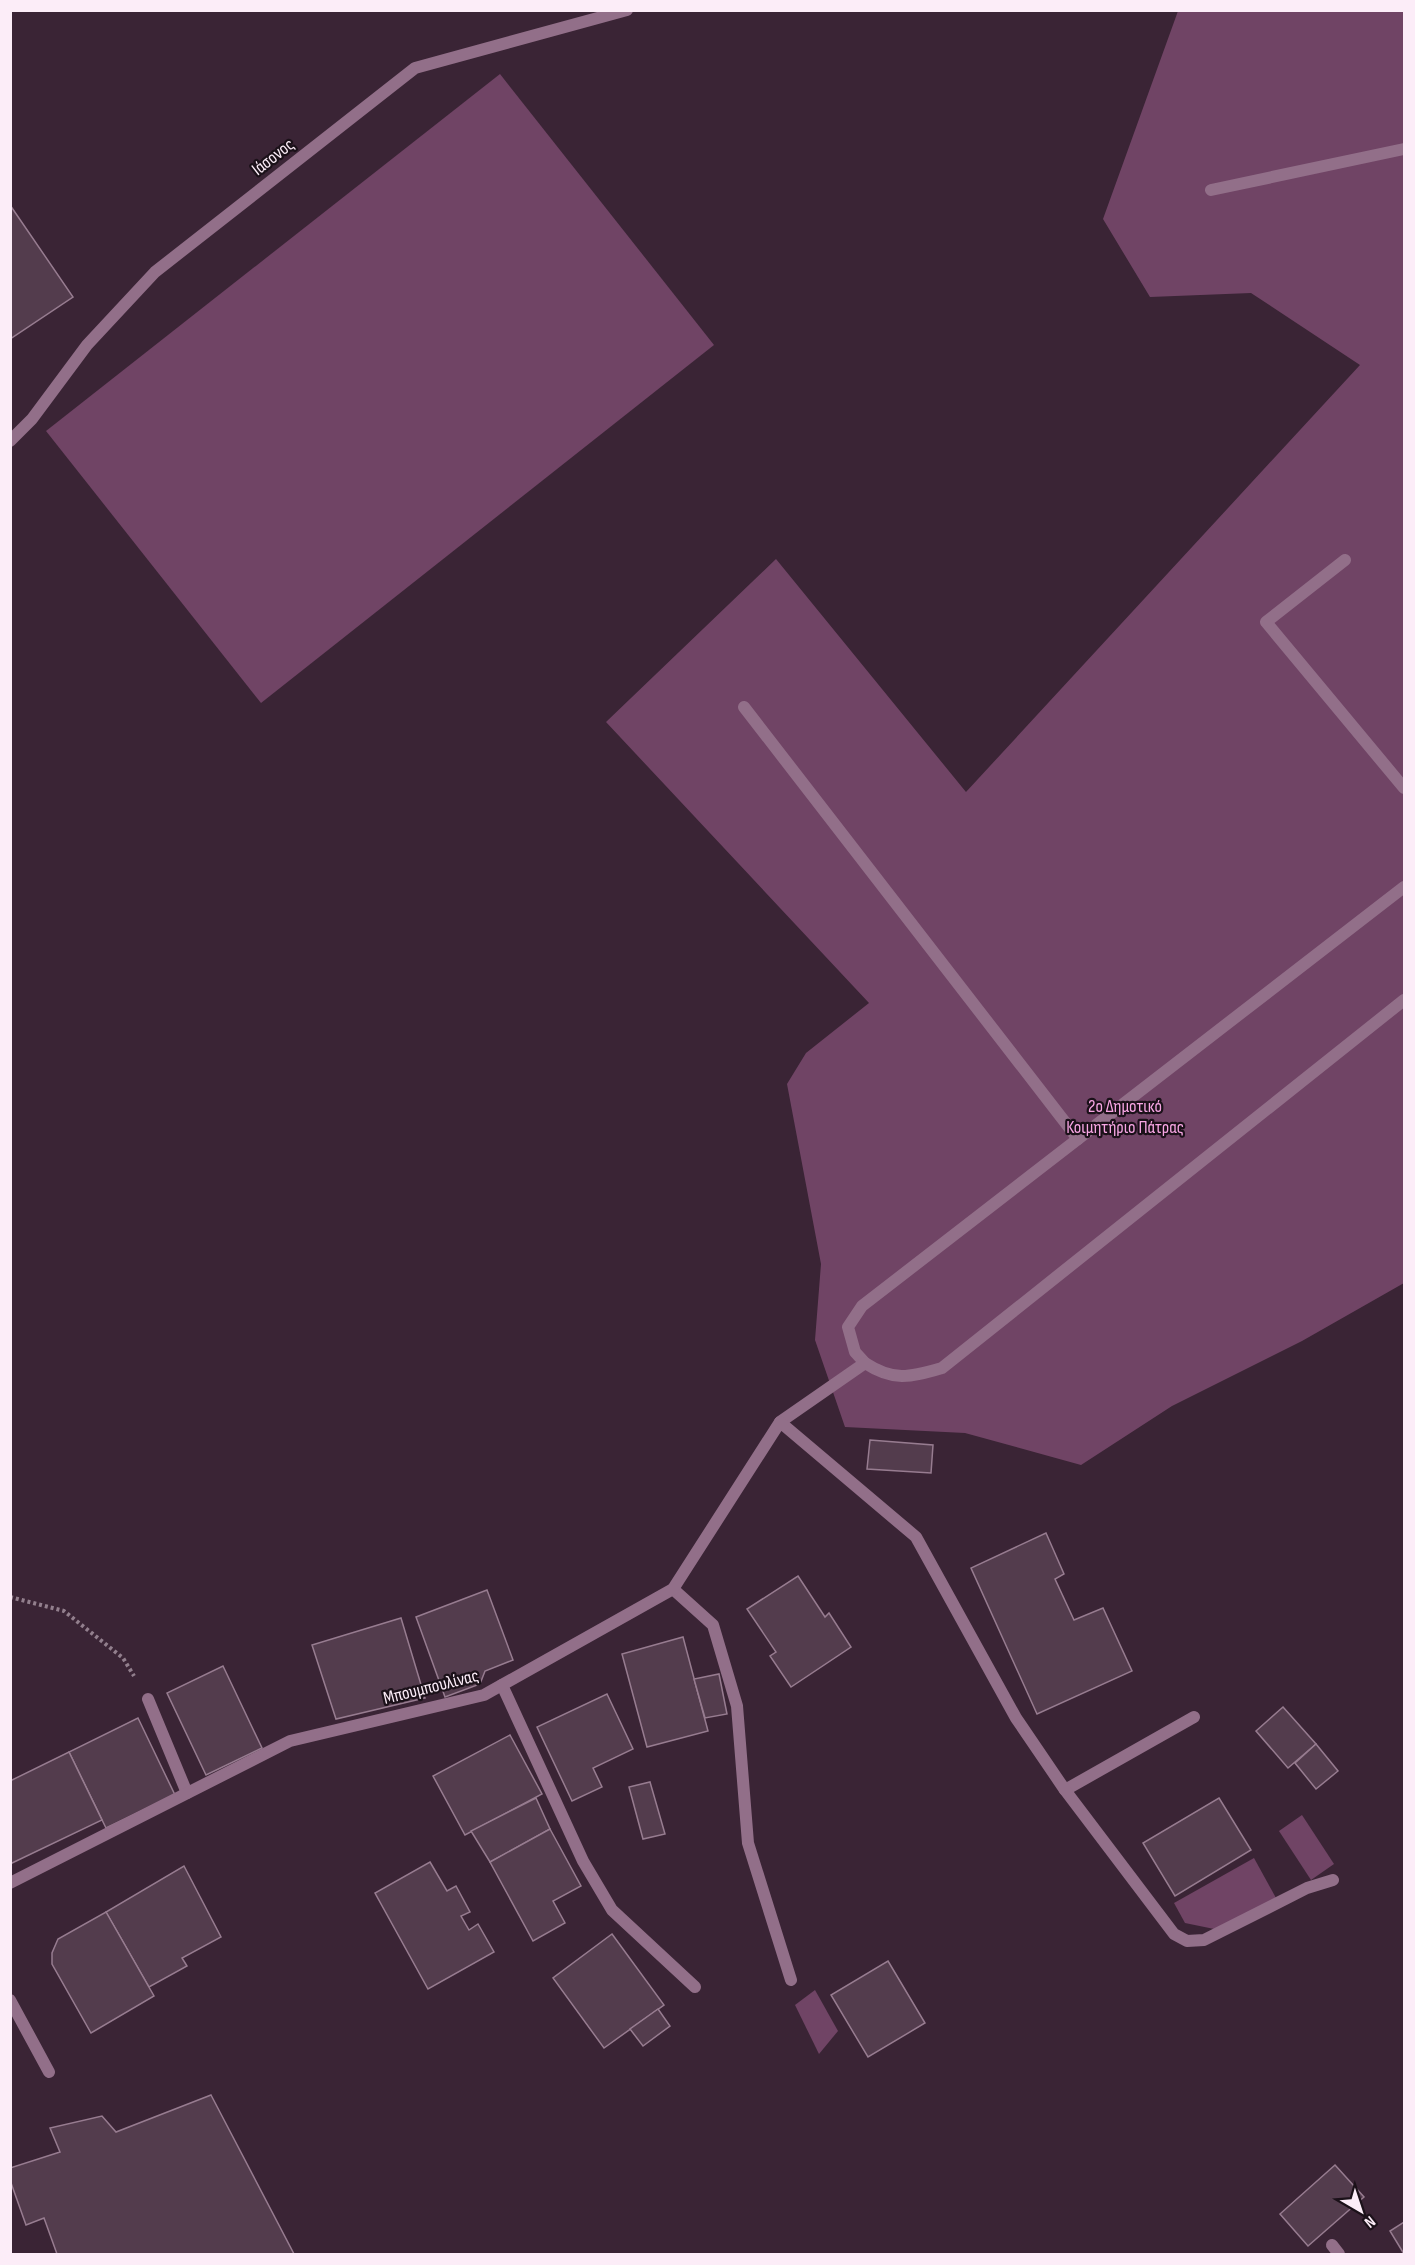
<svg xmlns="http://www.w3.org/2000/svg" width="1415" height="2265" font-family="'Sofia Sans Condensed',sans-serif">
	<style>
		.green { fill: #704465 }
		.building { fill: #533c4d; stroke: #977c90; stroke-width: 1.5 }
		.lines { fill: none; stroke-linecap: round; stroke-linejoin: round }
		.path { stroke: #927f8d; stroke-width: 4; stroke-dasharray: 3 3; stroke-linecap: butt }
		.service { stroke: #926f89; stroke-width: 12 }
		.minor { stroke: #926f89; stroke-width: 12 }
		.labels { text-anchor: middle; dominant-baseline: central; stroke-width: 4.5; stroke-linejoin: round; paint-order: stroke }
		.street-label { font-size: 18px; fill: #fcedf8; stroke: #1b1119 }
		.park-label { font-size: 18px; fill: #f8a6e4; stroke: #1b1119 }
	</style>
	<rect width="100%" height="100%" fill="#3a2435"/>
	<g class="green">
		<polygon points="1178,11 1404,11 1404,1283 1302,1341 1172,1406 1081,1465 965,1433 845,1427 815,1340 821,1264 787,1084 806,1053 869,1003 606,722 776,559 966,792 1360,365 1251,293 1150,297 1103,219"/>
		<polygon points="500,74 714,345 261,703 46,431"/>
		<polygon points="1302,1815 1334,1864 1311,1880 1279,1831"/>
		<polygon points="1254,1858 1276,1898 1219,1930 1185,1923 1174,1903"/>
		<polygon points="815,1990 838,2031 819,2054 795,2005"/>
	</g>
	<g class="building">
		<polygon points="10,205 73,297 10,339"/>
		<polygon points="870,1440 933,1445 931,1473 867,1469"/>
		<polygon points="1046,1533 1064,1574 1055,1579 1074,1620 1103,1608 1132,1671 1037,1714 971,1568"/>
		<polygon points="798,1576 825,1617 829,1613 851,1647 791,1687 770,1656 776,1652 747,1609"/>
		<polygon points="487,1590 513,1660 485,1671 480,1684 445,1697 416,1617"/>
		<polygon points="401,1618 425,1698 336,1719 312,1645"/>
		<polygon points="683,1637 708,1731 647,1747 622,1654"/>
		<polygon points="223,1666 262,1748 206,1775 167,1693"/>
		<polygon points="719,1674 727,1714 705,1718 694,1679"/>
		<polygon points="607,1694 633,1749 593,1768 602,1787 572,1801 537,1727"/>
		<polygon points="1283,1707 1316,1744 1288,1768 1256,1731"/>
		<polygon points="138,1718 175,1795 106,1828 69,1752"/>
		<polygon points="510,1735 542,1794 465,1835 433,1776"/>
		<polygon points="1316,1744 1338,1771 1316,1789 1295,1763"/>
		<polygon points="69,1752 102,1820 10,1864 10,1781"/>
		<polygon points="650,1782 665,1834 643,1839 629,1787"/>
		<polygon points="536,1798 550,1829 490,1862 471,1831"/>
		<polygon points="1219,1798 1251,1850 1175,1896 1143,1843"/>
		<polygon points="550,1829 581,1886 553,1901 565,1923 533,1941 490,1862"/>
		<polygon points="430,1862 447,1891 456,1886 470,1912 461,1916 469,1930 478,1924 494,1952 428,1989 375,1893"/>
		<polygon points="184,1866 221,1937 182,1958 187,1966 149,1987 106,1912"/>
		<polygon points="106,1912 154,1996 91,2033 52,1964 52,1953 58,1939"/>
		<polygon points="612,1934 664,2005 604,2048 553,1978"/>
		<polygon points="888,1961 925,2023 868,2057 831,1995"/>
		<polygon points="658,2009 670,2026 643,2046 630,2029"/>
		<polygon points="211,2095 294,2254 57,2254 44,2218 26,2225 10,2180 10,2168 60,2152 50,2128 102,2116 116,2132"/>
		<polygon points="1335,2165 1364,2197 1308,2246 1280,2214"/>
		<polygon points="1404,2222 1404,2254 1390,2231"/>
	</g>
	<g class="lines">
		<polyline class="path" points="10,1597 64,1611 123,1658 134,1676"/>
		<g class="service">
			<polyline points="1211,190 1404,149"/>
			<polyline points="1345,560 1266,622 1404,788"/>
			<polyline points="744,707 1078,1139"/>
			<polyline points="865,1363 855,1352 848,1327 862,1306 1404,887"/>
			<path d="M 780,1422 L 865,1363 C 894,1382 910,1377 942,1368 L 1404,1000"/>
			<polyline points="1065,1790 1194,1717"/>
			<polyline points="10,2000 49,2072"/>
			<polyline points="1332,2245 1339,2254"/>
		</g>
		<g class="minor">
			<polyline points="10,441 32,419 87,345 155,272 415,68 627,10"/>
			<polyline points="673,1589 713,1625 737,1706 748,1843 791,1980"/>
			<polyline points="502,1685 583,1861 612,1910 695,1987"/>
			<polyline points="148,1699 187,1793"/>
			<polyline points="10,1883 290,1741 484,1695 673,1589 780,1422 916,1537 1016,1718 1065,1790 1174,1934 1187,1941 1204,1940 1307,1888 1333,1880"/>
		</g>
	</g>
	<g class="labels">
		<g class="street-label">
			<text transform="translate(273 157) rotate(-38)">Ιάσονος</text>
			<text transform="translate(431 1687) rotate(-14)">Μπουμπουλίνας</text>
		</g>
		<g class="park-label">
			<text x="1125" y="1106">2o Δημοτικό<tspan x="1125" dy="21">Κοιμητήριο Πάτρας</tspan></text>
		</g>
	</g>
	<rect width="1415" height="2265" fill="none" stroke="#fcedf8" stroke-width="24"/>
	<g transform="translate(1361 2211) rotate(141)" stroke="#1b1119" stroke-width="4.5" paint-order="stroke">
	<path d="M0-4.5L10 22L0 15L-10 22Z" fill="#fcedf8"/>
	<text y="-9" font-size="16" font-weight="bold" text-anchor="middle" fill="#fcedf8">N</text>
	</g>
</svg>
